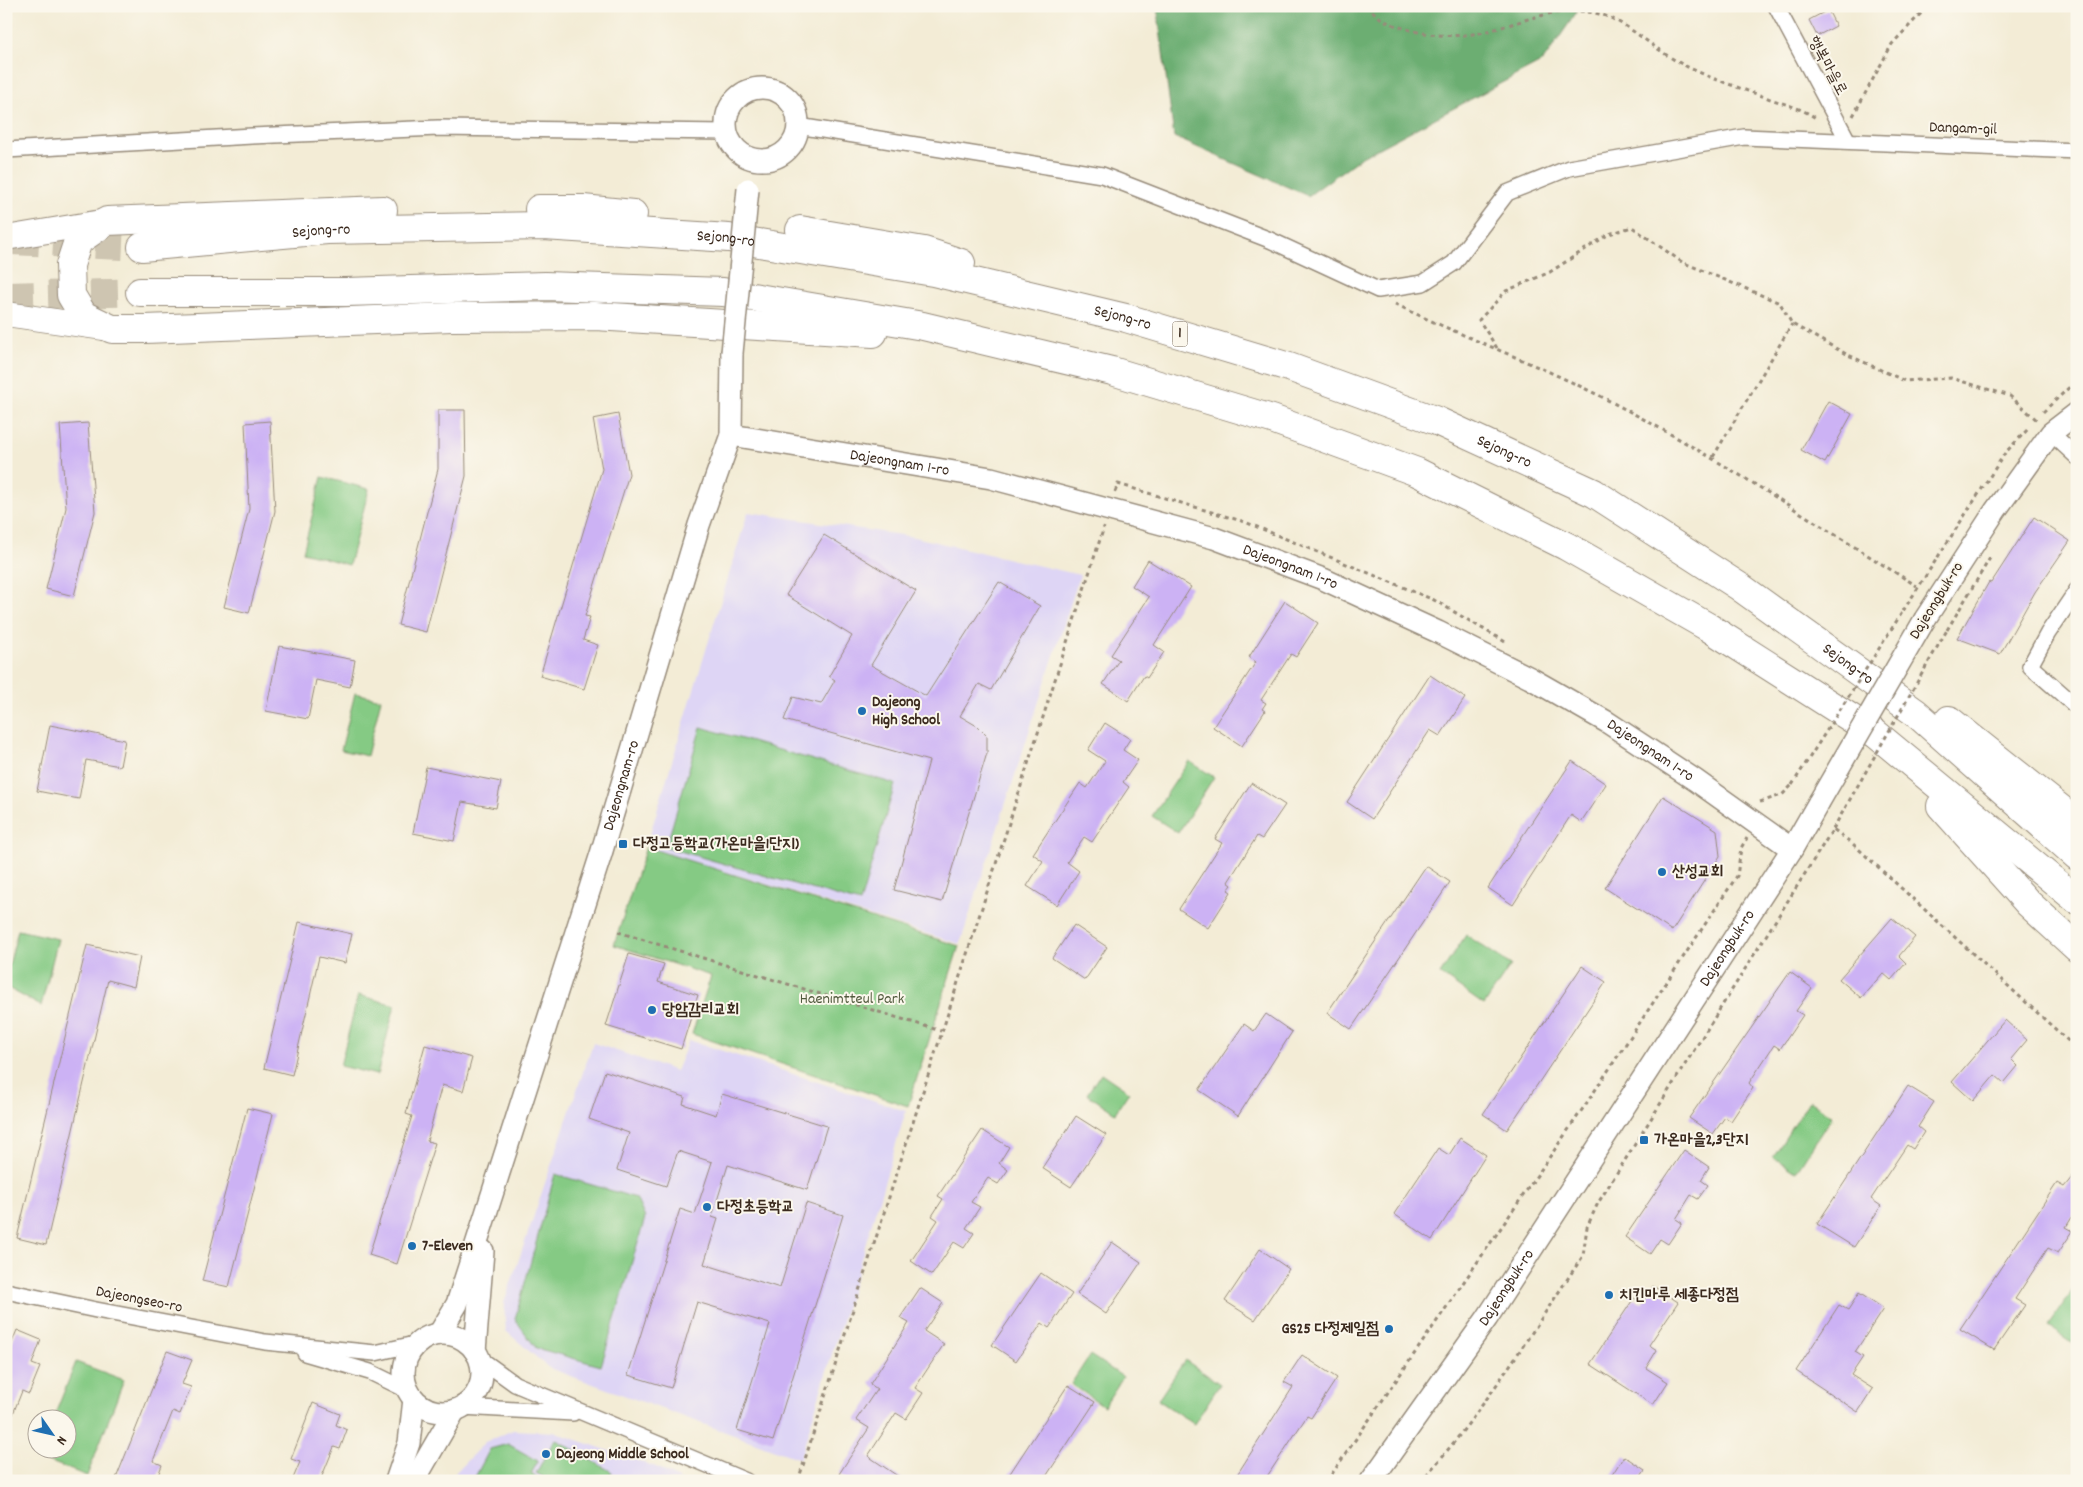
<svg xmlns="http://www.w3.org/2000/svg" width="2083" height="1487" font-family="Dekko,'Poor Story',sans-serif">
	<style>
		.built { fill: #ded5f5 }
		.green { fill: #85ca84; stroke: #607a51 }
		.forest { fill: #6cae72; stroke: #546c48 }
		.building { fill: #ccb2f4 }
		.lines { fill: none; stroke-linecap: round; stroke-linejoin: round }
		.highway-tunnel { stroke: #cec5b1; stroke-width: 28; stroke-dasharray: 28 14; stroke-linecap: butt }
		.street-casing { stroke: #978b7a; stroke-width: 18 }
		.secondary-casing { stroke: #978b7a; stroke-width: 24 }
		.primary-casing { stroke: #978b7a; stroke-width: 26 }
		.highway-casing { stroke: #978b7a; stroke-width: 30 }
		.path { stroke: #978b7a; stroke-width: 3; stroke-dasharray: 4 4; stroke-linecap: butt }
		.street { stroke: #fff; stroke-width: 15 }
		.secondary { stroke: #fff; stroke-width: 21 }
		.primary { stroke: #fff; stroke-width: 24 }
		.highway { stroke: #fff; stroke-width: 28 }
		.secondary-bridge-casing { stroke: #978b7a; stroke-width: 24; stroke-linecap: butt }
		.path-bridge { stroke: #978b7a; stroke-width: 3; stroke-dasharray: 4 4; stroke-linecap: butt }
		.secondary-bridge { stroke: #fff; stroke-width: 21 }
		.poi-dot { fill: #1f6fb2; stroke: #fbf7ec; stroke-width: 2 }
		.labels { text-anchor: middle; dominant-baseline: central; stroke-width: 4; stroke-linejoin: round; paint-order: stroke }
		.shield { fill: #fbf7ec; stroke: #75685c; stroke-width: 1 }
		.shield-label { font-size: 15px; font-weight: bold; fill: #3b2a1e }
		.street-label { font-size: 16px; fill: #3b2a1e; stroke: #fbf7ec }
		.poi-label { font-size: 16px; font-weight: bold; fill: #3b2a1e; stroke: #fbf7ec; text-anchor: start }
		.park-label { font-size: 16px; fill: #515a3d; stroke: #fbf7ec }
	</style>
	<rect width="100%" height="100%" fill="#fbf7ec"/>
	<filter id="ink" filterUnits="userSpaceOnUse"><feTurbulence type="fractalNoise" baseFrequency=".02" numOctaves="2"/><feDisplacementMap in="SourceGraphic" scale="10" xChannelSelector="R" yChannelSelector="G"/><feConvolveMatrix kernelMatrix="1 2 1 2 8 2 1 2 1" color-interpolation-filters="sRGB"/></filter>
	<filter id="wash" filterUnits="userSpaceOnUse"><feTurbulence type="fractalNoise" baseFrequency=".0096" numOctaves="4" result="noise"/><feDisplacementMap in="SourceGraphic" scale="20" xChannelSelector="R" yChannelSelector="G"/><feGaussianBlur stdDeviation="1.12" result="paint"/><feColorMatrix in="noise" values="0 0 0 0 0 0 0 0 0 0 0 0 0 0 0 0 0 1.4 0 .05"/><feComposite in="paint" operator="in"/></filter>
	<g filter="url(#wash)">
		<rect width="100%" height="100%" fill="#f3ecd6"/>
		<g class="built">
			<polygon points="748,512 914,537 1080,575 960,944 646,847"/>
			<polygon points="689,1040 906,1111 800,1459 549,1368 506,1331 504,1303 593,1043 676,1071"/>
			<polygon points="513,1430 554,1432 656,1467 682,1481 453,1481 456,1472 485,1442"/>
		</g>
		<g class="green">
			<polygon points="322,477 369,489 349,565 303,552"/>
			<polygon points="355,693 381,699 367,756 341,750"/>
			<polygon points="701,727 895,784 860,903 666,847"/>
			<polygon points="1189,761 1214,777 1178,833 1152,816"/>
			<polygon points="646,847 959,946 908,1106 692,1034 711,976 614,945"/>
			<polygon points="18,930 58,939 41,1006 6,987 6,977"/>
			<polygon points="1466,935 1511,965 1484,1005 1440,974"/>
			<polygon points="358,995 395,1005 377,1075 340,1066"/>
			<polygon points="1101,1073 1129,1092 1115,1113 1087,1094"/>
			<polygon points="1809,1101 1832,1116 1796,1172 1773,1157"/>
			<polygon points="555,1174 636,1198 645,1218 601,1366 536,1348 515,1319"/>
			<polygon points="2077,1284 2077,1345 2048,1326"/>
			<polygon points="1090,1355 1123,1377 1104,1406 1071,1384"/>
			<polygon points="1185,1360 1220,1384 1194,1424 1158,1400"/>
			<polygon points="76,1362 124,1380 87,1476 38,1457 41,1450 68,1450 68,1420 53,1419"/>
			<polygon points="555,1439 612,1472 607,1481 550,1481 536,1473"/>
			<polygon points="508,1444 538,1461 531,1474 543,1481 473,1481 490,1449"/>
		</g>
		<polygon class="forest" points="1157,6 1581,6 1543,61 1360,158 1308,196 1174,137"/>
		<g id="blocks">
			<g class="building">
				<polygon points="1828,10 1836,26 1817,36 1809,20"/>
				<polygon points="1828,401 1852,414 1825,463 1801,450"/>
				<polygon points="438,410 465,410 466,476 426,632 398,625 438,469"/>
				<polygon points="618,414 629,474 585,616 590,617 583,640 598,645 584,689 540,676 602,469 593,419"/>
				<polygon points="270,421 275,511 249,613 224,607 249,509 245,423"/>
				<polygon points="88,423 95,512 74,596 46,589 66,508 60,425"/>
				<polygon points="2034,517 2070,541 2035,592 2000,654 1957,638 1989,582 1991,583"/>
				<polygon points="824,535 916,591 871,665 926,696 999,582 1040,606 991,690 979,684 960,716 977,726 987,736 987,753 942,902 894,890 929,761 784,720 793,697 821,704 835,680 829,676 852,636 786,595"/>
				<polygon points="1148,560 1191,587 1154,645 1164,652 1147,678 1144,676 1128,701 1103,684 1119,660 1111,655 1149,597 1132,586"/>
				<polygon points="1285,601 1318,623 1296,657 1291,654 1261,700 1266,703 1262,709 1265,711 1242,746 1213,727 1256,662 1249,657"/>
				<polygon points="279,646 355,660 350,687 316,680 308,719 266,711"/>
				<polygon points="1430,675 1465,698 1440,736 1430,730 1372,819 1347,802"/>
				<polygon points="1105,723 1130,739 1123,750 1138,760 1123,782 1129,787 1092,842 1084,837 1067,862 1079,871 1057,905 1027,886 1043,861 1033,854 1080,783 1087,788 1105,761 1088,750"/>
				<polygon points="50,725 125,740 120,766 86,760 79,799 37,791"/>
				<polygon points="1572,761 1606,784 1581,822 1571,815 1513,905 1488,888"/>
				<polygon points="426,767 501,782 496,808 462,802 454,841 413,833"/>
				<polygon points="1251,783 1285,805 1262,839 1257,836 1228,882 1232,885 1228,890 1231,892 1208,928 1179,909 1222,843 1215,839"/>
				<polygon points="1663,796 1717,830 1720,856 1672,931 1605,888"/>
				<polygon points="1426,866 1450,882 1351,1029 1327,1013"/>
				<polygon points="1892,918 1915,937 1899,956 1906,963 1891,980 1883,973 1861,998 1839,979"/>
				<polygon points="299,922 352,934 345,963 319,957 292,1075 264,1068"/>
				<polygon points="1074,925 1107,947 1085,980 1052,958"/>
				<polygon points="87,945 140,957 134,987 108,980 46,1245 17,1238"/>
				<polygon points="629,954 664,964 658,982 698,995 681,1049 606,1026"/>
				<polygon points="1582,966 1606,982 1507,1130 1483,1114"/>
				<polygon points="1790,972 1812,988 1796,1011 1803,1015 1780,1049 1774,1045 1749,1083 1753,1088 1731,1121 1725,1117 1713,1134 1689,1118"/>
				<polygon points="1266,1014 1292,1032 1238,1116 1199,1090 1244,1024 1254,1031"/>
				<polygon points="2005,1020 2027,1040 2011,1059 2018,1066 2004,1083 1995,1075 1973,1101 1952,1082"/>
				<polygon points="425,1045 472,1058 463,1091 442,1085 427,1141 435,1143 397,1264 369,1255 412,1116 406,1114"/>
				<polygon points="605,1071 685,1097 683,1104 716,1115 722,1094 827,1126 807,1190 728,1165 712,1217 718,1219 704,1264 780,1288 806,1203 843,1215 773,1441 737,1430 770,1324 697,1302 671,1388 628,1375 680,1209 695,1214 712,1162 678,1151 666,1186 617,1170 629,1133 589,1119"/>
				<polygon points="1908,1086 1934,1102 1918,1127 1924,1132 1913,1149 1907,1145 1871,1199 1881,1206 1854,1247 1817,1224"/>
				<polygon points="247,1108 273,1114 229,1287 202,1281"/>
				<polygon points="1076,1116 1106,1135 1071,1187 1042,1168"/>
				<polygon points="982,1130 1009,1147 999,1163 1008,1170 998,1184 988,1178 971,1202 980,1207 966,1228 974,1233 964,1248 954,1242 932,1275 911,1261 938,1220 932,1216 943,1199 938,1196"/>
				<polygon points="1460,1138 1486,1155 1432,1240 1394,1214 1438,1148 1449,1155"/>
				<polygon points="1684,1150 1709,1167 1701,1180 1708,1185 1698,1199 1691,1195 1676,1219 1682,1223 1668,1244 1660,1239 1650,1254 1625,1237"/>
				<polygon points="2077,1171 2077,1209 2066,1227 2073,1231 2058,1253 2048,1248 2015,1299 2025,1305 1994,1350 1960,1329 2057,1183 2064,1187"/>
				<polygon points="1112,1242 1141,1262 1106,1314 1077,1294"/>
				<polygon points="1260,1249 1289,1269 1255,1320 1225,1301"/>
				<polygon points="1041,1273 1072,1294 1049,1328 1042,1323 1016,1361 992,1345"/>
				<polygon points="1653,1286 1678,1302 1649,1345 1657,1350 1646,1368 1668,1382 1653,1405 1590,1364 1634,1298 1642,1303"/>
				<polygon points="920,1288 943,1303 924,1331 944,1344 915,1388 923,1393 906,1419 896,1413 868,1456 905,1481 849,1481 839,1474 869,1428 856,1420 877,1389 870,1384 909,1323 900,1318"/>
				<polygon points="1859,1293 1883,1309 1855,1352 1863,1357 1851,1375 1873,1389 1858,1412 1796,1371 1839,1305 1848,1310"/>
				<polygon points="17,1330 41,1340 32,1364 40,1367 29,1394 22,1391 7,1429 6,1357"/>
				<polygon points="167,1351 192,1360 182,1384 191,1387 180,1414 173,1411 153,1461 162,1465 156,1481 115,1481"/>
				<polygon points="1302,1355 1337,1378 1311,1418 1307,1416 1264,1481 1233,1481 1293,1387 1284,1382"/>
				<polygon points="1068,1385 1095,1402 1043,1481 1005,1481"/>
				<polygon points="313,1403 340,1414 336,1425 347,1430 340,1449 334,1447 320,1481 292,1481 300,1462 291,1459"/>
				<polygon points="1624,1456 1645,1470 1638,1481 1608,1481"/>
			</g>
		</g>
	</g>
	<g filter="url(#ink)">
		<use href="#blocks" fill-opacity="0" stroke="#978b7a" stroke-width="1"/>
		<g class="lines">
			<g class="highway-tunnel">
				<polyline points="11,241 142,247"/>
				<polyline points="6,296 140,292"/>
			</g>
			<defs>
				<g id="street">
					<polyline points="1776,6 1848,141"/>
					<polyline points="798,126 1102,175 1270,240 1378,290 1423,283 1454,263 1507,193 1569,168 1744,137 2077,151"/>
					<polyline points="6,150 252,136 438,128 726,132"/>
					<polyline points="2051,433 2077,457"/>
					<polyline points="2077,590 2048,633 2030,666 2077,707"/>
					<polyline points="6,1291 96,1310 265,1342 375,1353 419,1343"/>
					<polyline points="305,1353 370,1372 409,1391"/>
					<polyline points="479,1358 515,1384 746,1481"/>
					<polyline points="462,1407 573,1413"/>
				</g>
				<g id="secondary">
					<circle cx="762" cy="124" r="36"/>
					<path id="s1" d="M 731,435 L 991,478 L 1214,538 L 1323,579 L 1438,632 L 1530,678 L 1607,722 L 1695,780 L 1792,849"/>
					<polyline points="1925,619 1995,511 2051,433 2077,413"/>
					<path id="s2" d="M 439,1334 L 457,1304 L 601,854 L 699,525 L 731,435 L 732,353"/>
					<circle cx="443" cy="1373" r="39"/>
					<polyline points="475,1351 483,1251"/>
					<polyline points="396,1481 409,1443 414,1399"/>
					<polyline points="414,1481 455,1410"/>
					<path id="s3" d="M 1371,1481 L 1487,1318 L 1792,849 L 1819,802"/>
				</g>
				<g id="primary">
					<polyline points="6,238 107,221"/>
					<polyline points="6,314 104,328"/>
				</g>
				<g id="highway">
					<polyline points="539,209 583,209 633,214"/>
					<polyline points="383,210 107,221 78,241 70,265 71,295 83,315 112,329 145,329 452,317 595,316 873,333"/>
					<polyline points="800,230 924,251 961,263"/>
					<path id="s4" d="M 142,247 L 327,230 L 544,226 L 729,238 L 933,272 L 1126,318 L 1289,367 L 1437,421 L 1594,493 L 1740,587 L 1916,713 L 2077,856"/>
					<polyline points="140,292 346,292 545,286 723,292 923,326 1112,371 1272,419 1417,472 1566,546 1708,627 1876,734 2077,900"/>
					<polyline points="1949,720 2077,822"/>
					<polyline points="1941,806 2028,903 2077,948"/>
				</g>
			</defs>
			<use href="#street" class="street-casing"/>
			<use href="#secondary" class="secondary-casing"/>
			<use href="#primary" class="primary-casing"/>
			<use href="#highway" class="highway-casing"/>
			<g class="path">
				<path d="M 1366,6 C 1373,11 1380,19 1387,22 C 1419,36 1458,40 1492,30 C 1527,20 1561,5 1599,14 C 1625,20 1655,50 1680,63 C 1706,77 1737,87 1765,97 C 1783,104 1801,107 1817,119"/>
				<polyline points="1853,116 1892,44 1928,6"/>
				<path d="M 1395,304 C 1469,340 1547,367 1619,406 C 1722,460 1818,525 1917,586"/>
				<polyline points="1497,348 1479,320 1506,291 1550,272 1609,234 1632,227 1682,262 1780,303 1792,324 1846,354 1905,381 1951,378 2010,396 2038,421"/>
				<polyline points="2043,412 2077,380"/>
				<polyline points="1713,457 1792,324"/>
				<polyline points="1115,492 1118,484 1245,522 1434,600 1507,643"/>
				<polyline points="1903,611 2005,453 2029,428"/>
				<polyline points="1947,630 1990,558"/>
				<polyline points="1760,802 1782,795 1792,785"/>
				<polyline points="618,932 941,1031"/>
				<polyline points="798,1481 1104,527"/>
				<polyline points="1327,1481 1586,1104 1737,876 1741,848 1747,838"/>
				<path d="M 1421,1481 C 1483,1413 1531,1332 1583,1256 L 1587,1227 L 1598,1203 L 1833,829 L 1853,844 L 2077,1049"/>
			</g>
			<use href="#street" class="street"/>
			<use href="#secondary" class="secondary"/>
			<use href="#primary" class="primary"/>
			<use href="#highway" class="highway"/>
			<defs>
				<g id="secondary-bridge">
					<polyline points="732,353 748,189"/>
					<polyline points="1819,802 1925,619"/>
				</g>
			</defs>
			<use href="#secondary-bridge" class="secondary-bridge-casing"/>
			<g class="path-bridge">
				<polyline points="1792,785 1903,611"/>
				<polyline points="1833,829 1947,630"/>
			</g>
			<use href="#secondary-bridge" class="secondary-bridge"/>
		</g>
	</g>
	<g class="poi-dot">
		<circle cx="862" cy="711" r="5"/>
		<rect x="618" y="839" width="10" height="10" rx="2.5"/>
		<circle cx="1662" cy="872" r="5"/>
		<circle cx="652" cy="1010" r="5"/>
		<rect x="1639" y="1135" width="10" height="10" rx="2.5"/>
		<circle cx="707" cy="1207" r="5"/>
		<circle cx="412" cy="1246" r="5"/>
		<circle cx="1609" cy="1295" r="5"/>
		<circle cx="1389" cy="1329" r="5"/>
		<circle cx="546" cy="1454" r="5"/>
	</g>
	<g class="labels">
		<rect class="shield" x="1172.5" y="321.5" width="15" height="25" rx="4"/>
		<g class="shield-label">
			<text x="1180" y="334">1</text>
		</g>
		<g class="street-label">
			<text transform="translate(1827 66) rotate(62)">행복마을로</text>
			<text transform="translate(1963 129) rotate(2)">Dangam-gil</text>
			<text stroke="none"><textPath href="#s4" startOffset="180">Sejong-ro</textPath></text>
			<text stroke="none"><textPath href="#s4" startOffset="585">Sejong-ro</textPath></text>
			<text stroke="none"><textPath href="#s4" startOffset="990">Sejong-ro</textPath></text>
			<text stroke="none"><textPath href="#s4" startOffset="1395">Sejong-ro</textPath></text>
			<text stroke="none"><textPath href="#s1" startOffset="171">Dajeongnam 1-ro</textPath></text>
			<text stroke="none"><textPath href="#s1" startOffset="576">Dajeongnam 1-ro</textPath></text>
			<text transform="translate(1937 601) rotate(-58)">Dajeongbuk-ro</text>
			<text stroke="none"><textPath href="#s4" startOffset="1800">Sejong-ro</textPath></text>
			<text stroke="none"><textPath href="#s1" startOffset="981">Dajeongnam 1-ro</textPath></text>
			<text stroke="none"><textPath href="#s2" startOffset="579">Dajeongnam-ro</textPath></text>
			<text stroke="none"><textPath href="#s3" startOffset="641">Dajeongbuk-ro</textPath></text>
			<text stroke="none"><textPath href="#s3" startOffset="236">Dajeongbuk-ro</textPath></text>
			<text transform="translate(139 1300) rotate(11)">Dajeongseo-ro</text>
		</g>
		<g class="poi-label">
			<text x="872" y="702">Dajeong<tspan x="872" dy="18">High School</tspan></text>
			<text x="633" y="844">다정고등학교(가온마을1단지)</text>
			<text x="1672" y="872">산성교회</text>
			<text x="662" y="1010">당암감리교회</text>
			<text x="1654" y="1140">가온마을2,3단지</text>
			<text x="717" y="1207">다정초등학교</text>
			<text x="422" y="1246">7-Eleven</text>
			<text x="1619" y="1295">치킨마루 세종다정점</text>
			<text x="1379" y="1329" text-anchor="end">GS25 다정제일점</text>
			<text x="556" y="1454">Dajeong Middle School</text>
		</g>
		<g class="park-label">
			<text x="852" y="999">Haenimtteul Park</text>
		</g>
	</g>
	<rect width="2083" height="1487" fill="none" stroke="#fbf7ec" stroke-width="25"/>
	<g transform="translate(52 1434) rotate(124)"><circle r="24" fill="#fbf7ec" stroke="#aea59a"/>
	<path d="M0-4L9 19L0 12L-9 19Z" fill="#1f6fb2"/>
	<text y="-8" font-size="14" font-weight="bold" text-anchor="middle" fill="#3b2a1e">N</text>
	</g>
</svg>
